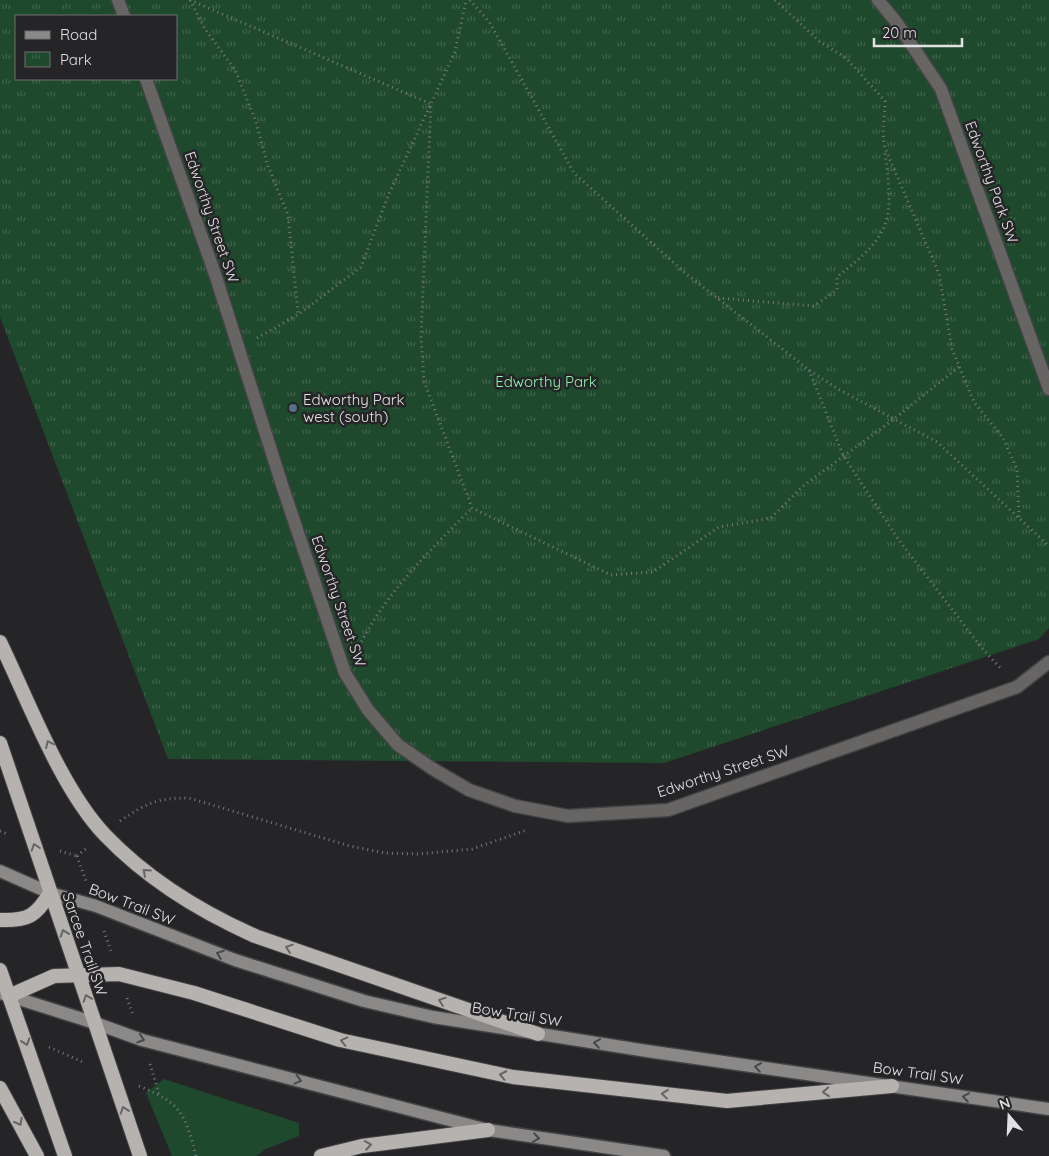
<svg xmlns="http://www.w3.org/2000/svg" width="1049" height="1156" font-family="Quicksand,sans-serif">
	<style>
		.green { fill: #1f492d }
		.park { fill: url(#park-tufts); fill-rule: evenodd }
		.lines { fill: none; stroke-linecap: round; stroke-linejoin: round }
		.minor-casing { stroke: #434346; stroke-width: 15 }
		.secondary-casing { stroke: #434346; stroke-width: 15 }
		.trunk-casing { stroke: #434346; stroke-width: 16 }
		.path { stroke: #78787b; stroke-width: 3; stroke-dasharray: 1 4; stroke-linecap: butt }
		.minor { stroke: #676564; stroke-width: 12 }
		.secondary { stroke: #8b8987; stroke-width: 12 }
		.trunk { stroke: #b5b2af; stroke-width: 14 }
		.oneway { stroke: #666465 }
		.oneway2 { stroke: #494849 }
		.service-dot { fill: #5c6f8a; stroke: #252528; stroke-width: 2 }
		.labels { text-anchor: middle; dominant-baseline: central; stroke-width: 5; stroke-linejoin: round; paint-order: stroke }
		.street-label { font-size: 15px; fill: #e1e1e3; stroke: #252528 }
		.park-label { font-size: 15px; fill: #8bf2aa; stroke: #252528 }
		.poi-label { font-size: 15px; fill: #e1e1e3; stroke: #252528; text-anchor: start }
	</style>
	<defs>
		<pattern id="park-tufts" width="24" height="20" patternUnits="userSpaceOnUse" patternTransform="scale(1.25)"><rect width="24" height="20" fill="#1f492d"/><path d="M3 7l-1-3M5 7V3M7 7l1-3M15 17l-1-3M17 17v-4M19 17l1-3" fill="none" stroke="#3f634b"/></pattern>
	</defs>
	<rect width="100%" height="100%" fill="#252528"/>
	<polygon class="green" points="164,1079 299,1123 299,1136 266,1149 256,1156 172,1156 146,1093"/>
	<path class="park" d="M 0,0 L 1049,0 L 1049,628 L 1039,639 L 664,763 L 168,759 L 0,317 ZM 16,16 L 176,16 L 176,79 L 16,79 Z"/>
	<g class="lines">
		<defs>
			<g id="minor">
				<polyline points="118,0 124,16"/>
				<polyline points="878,0 897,23 941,89 1049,389"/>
				<polyline points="146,79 216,277 283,488 345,673 368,710 398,745 433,769 469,790 515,806 568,816 668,810 1017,687 1049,662"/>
			</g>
			<g id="secondary">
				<polyline points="0,871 50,893 96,906 235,960 364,1001 433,1017 647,1051 1049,1109"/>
				<polyline points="0,993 95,1023 142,1040 488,1130 664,1156"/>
			</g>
			<g id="trunk">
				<path d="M 0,642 C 28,700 61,789 105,835 C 148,880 199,911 255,936 L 538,1034"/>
				<polyline points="0,743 140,1156"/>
				<path d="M 0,920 C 28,921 36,916 50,893"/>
				<polyline points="0,970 65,1156"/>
				<polyline points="9,996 54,976 119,974 194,993 340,1040 513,1077 727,1101 892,1086"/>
				<polyline points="0,1088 37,1156"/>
				<polyline points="321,1156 362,1146 488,1130"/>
			</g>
		</defs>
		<use href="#minor" class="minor-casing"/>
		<use href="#secondary" class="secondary-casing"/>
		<use href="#trunk" class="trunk-casing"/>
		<g class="path">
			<polyline points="190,0 431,104 421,336 424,381 472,508 611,575 653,572 719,527 771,518 803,486 894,419 960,366"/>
			<polyline points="190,0 205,29 235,70 255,119 268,166 288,215 298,313"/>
			<polyline points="470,0 490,23 574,173 684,272 809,370 838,389 937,442 1049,546"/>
			<path d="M 775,0 L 819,41 L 846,58 L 885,101 C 885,120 881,129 885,148 L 939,274 L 952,349 L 974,402 L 1003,438 L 1017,469 L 1019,518"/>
			<path d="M 718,298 L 814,306 L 837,290 L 837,277 C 892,234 894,221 885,153"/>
			<polyline points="257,338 299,314 361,267 388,196 455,52 466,0"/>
			<polyline points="809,370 843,455 898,539 981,647 1002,670"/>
			<path d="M 359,646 C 386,593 430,550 472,508"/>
			<path d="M 120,821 C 147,803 156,798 189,798 L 350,846 L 384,853 L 418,854 L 472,849 L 527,830"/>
			<polyline points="0,831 7,834"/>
			<polyline points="60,851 77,856"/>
			<polyline points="77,856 88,847"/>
			<polyline points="77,856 86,881"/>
			<polyline points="104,931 112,954"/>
			<polyline points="127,998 133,1015"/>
			<polyline points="49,1047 85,1063"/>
			<polyline points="150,1064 159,1094"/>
			<path d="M 139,1086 C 181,1103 185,1113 196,1156"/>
		</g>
		<use href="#minor" class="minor"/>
		<use href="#secondary" class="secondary"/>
		<use href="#trunk" class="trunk"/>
	</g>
	<defs><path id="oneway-chevron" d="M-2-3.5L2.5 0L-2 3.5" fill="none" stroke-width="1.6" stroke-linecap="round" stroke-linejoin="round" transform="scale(1.25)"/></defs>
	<g class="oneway">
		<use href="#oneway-chevron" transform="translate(49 744) rotate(-115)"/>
		<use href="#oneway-chevron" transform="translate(35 847) rotate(-108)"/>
		<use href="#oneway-chevron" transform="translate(146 872) rotate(-138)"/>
		<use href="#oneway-chevron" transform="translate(64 933) rotate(-109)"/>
		<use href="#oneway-chevron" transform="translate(289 948) rotate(-161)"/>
		<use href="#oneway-chevron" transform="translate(87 998) rotate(-109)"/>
		<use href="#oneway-chevron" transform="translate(442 1001) rotate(-161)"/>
		<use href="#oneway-chevron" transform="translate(344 1041) rotate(-167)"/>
		<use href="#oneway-chevron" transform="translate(26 1042) rotate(71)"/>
		<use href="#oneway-chevron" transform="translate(503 1075) rotate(-168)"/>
		<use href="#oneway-chevron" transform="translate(826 1092) rotate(175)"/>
		<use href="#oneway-chevron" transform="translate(665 1094) rotate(-174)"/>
		<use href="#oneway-chevron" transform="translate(124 1110) rotate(-109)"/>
		<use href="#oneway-chevron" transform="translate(19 1122) rotate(62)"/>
		<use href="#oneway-chevron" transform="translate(368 1145) rotate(-8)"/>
	</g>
	<g class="oneway2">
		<use href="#oneway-chevron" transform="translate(220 954) rotate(-159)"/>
		<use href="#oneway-chevron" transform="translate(141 1039) rotate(18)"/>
		<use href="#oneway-chevron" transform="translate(597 1043) rotate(-171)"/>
		<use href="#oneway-chevron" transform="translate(758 1067) rotate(-172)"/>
		<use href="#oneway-chevron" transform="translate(298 1080) rotate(15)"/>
		<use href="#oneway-chevron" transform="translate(966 1097) rotate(-172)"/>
		<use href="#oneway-chevron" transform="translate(536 1138) rotate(8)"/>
	</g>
	<circle class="service-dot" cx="293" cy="408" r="5"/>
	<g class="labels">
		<g class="street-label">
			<text transform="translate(992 182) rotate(70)">Edworthy Park SW</text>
			<text transform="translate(212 217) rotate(71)">Edworthy Street SW</text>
			<text transform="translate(339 601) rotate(71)">Edworthy Street SW</text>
			<text transform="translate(723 771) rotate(-18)">Edworthy Street SW</text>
			<text transform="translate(132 904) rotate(21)">Bow Trail SW</text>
			<text transform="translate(85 944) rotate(71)">Sarcee Trail SW</text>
			<text transform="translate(517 1014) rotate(9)">Bow Trail SW</text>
			<text transform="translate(918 1073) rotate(8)">Bow Trail SW</text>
		</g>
		<g class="park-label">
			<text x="546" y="381">Edworthy Park</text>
		</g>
		<g class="poi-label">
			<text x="303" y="399">Edworthy Park<tspan x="303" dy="17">west (south)</tspan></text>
		</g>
	</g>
	<rect x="15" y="15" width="162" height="65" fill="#252528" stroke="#707073"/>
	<rect x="25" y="31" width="25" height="8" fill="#8b8987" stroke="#707073"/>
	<text x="60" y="40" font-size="15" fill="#e1e1e3">Road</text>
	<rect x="25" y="52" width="25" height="15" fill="url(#park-tufts)" stroke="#707073"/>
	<text x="60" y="65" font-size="15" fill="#e1e1e3">Park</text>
	<g transform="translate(1009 1116) rotate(341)" stroke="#252528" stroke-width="4" paint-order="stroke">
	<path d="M0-4L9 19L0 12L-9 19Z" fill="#e1e1e3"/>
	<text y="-8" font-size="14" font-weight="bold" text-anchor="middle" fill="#e1e1e3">N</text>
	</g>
	<path d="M874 38v8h88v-8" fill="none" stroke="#e1e1e3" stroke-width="2.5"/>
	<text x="882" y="38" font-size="15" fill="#e1e1e3" stroke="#252528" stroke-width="4" paint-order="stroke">20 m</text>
</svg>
